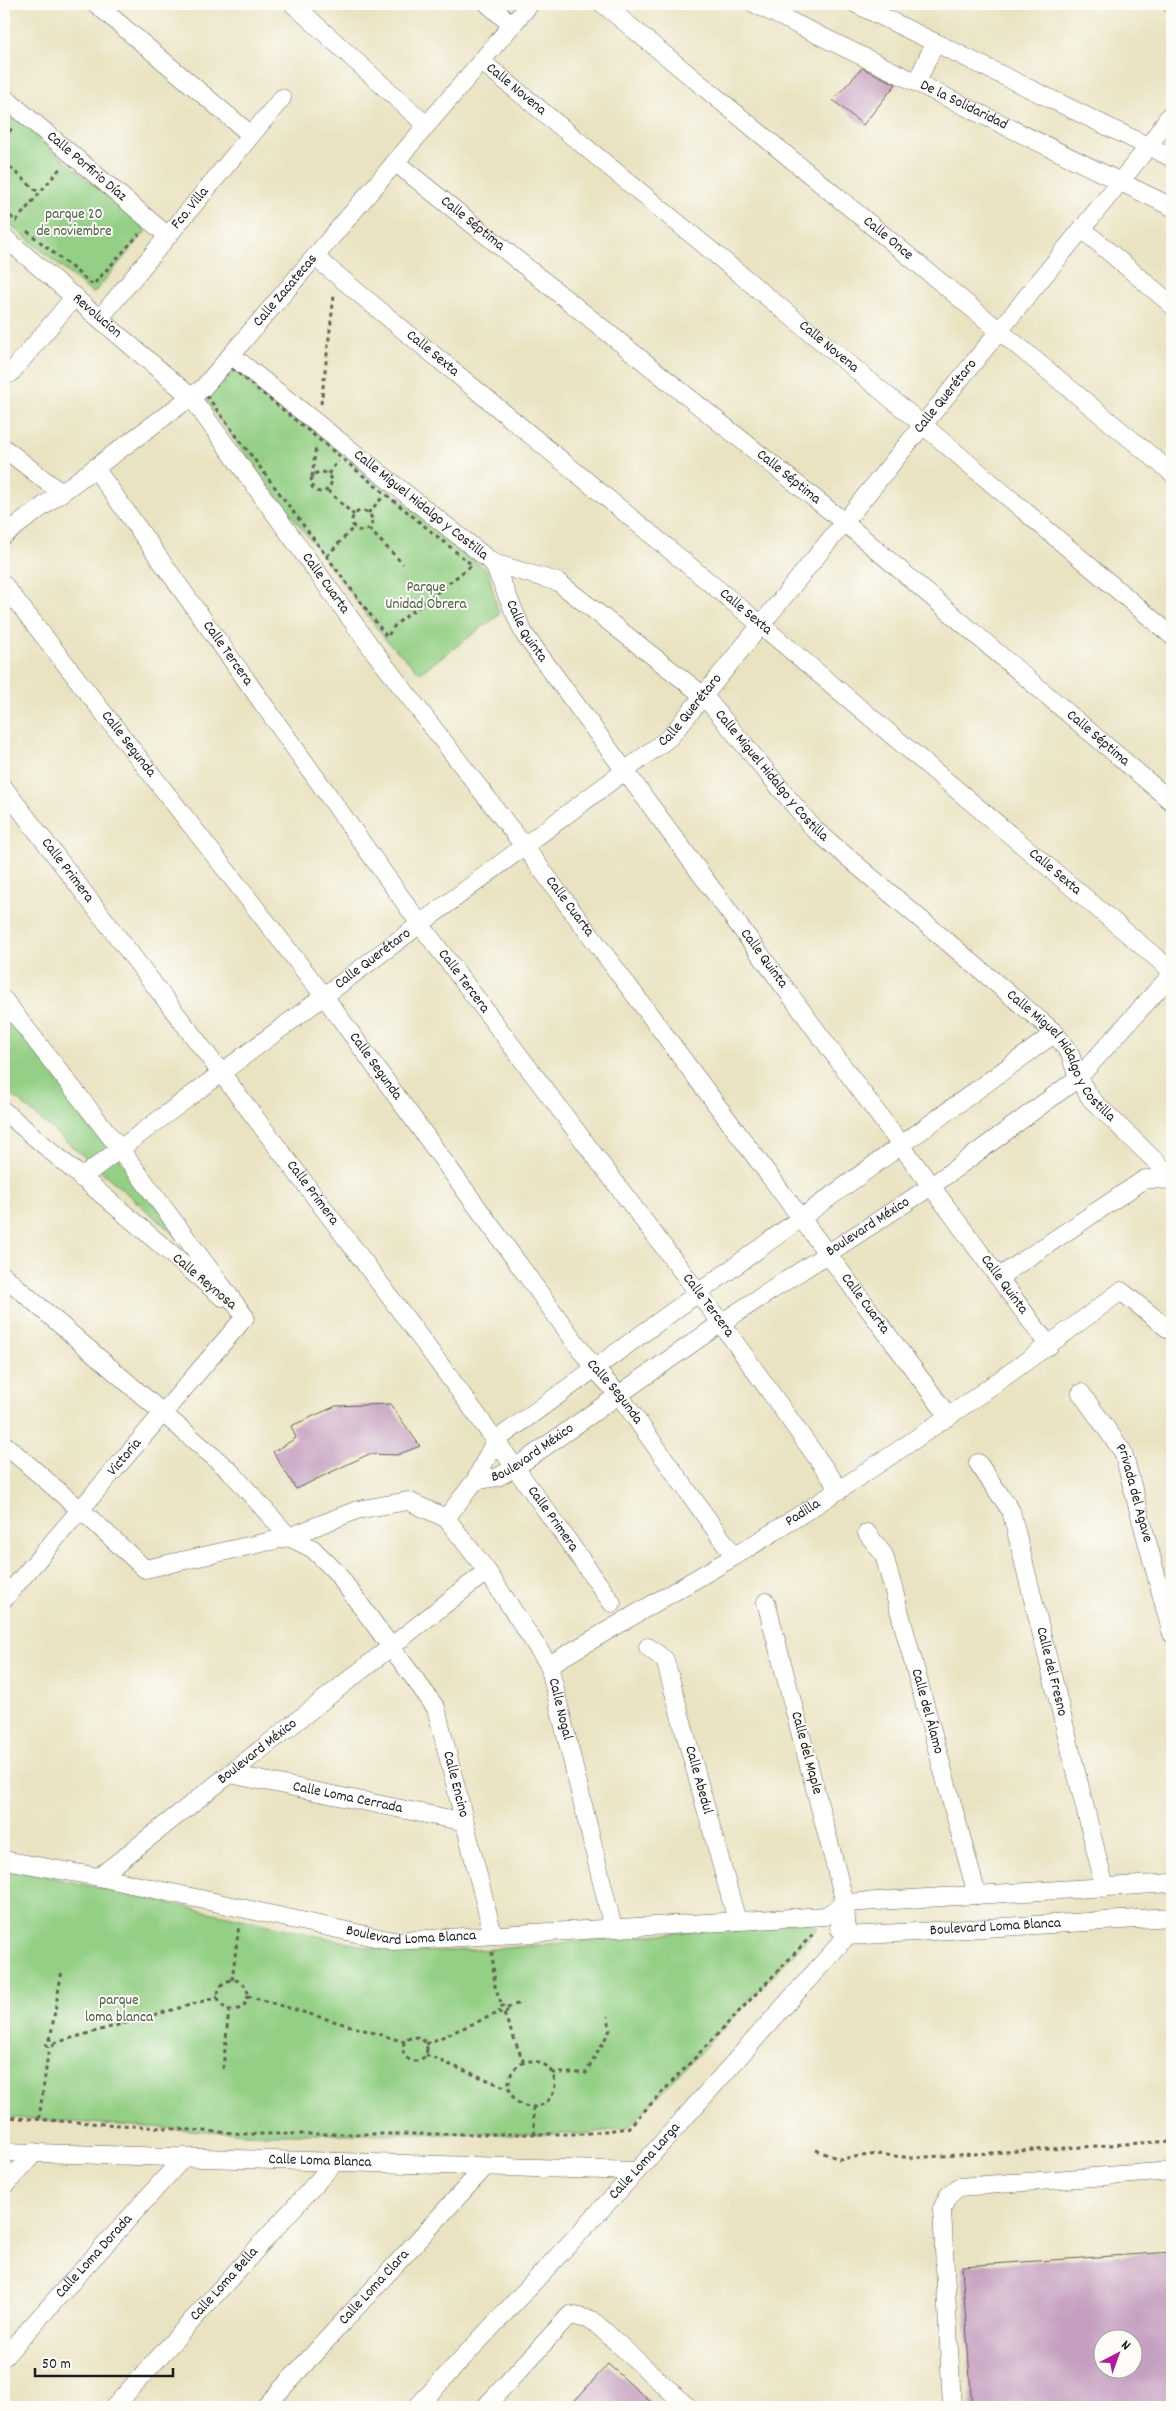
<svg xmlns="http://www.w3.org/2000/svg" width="1176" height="2411" font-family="Dekko,sans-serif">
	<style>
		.green { fill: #93cf84; stroke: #587650 }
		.building { fill: #c49fbf; fill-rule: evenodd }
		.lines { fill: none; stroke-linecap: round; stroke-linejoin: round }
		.minor-casing { stroke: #646256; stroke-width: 19 }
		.path { stroke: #646256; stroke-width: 3; stroke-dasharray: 4 4; stroke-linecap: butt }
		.minor { stroke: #fff; stroke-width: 18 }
		.labels { text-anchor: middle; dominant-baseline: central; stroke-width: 4; stroke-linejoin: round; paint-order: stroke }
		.street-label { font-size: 15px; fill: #1c1c1c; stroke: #fdfcf7 }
		.park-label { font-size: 15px; fill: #465b40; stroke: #fdfcf7 }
	</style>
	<rect width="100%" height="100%" fill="#fdfcf7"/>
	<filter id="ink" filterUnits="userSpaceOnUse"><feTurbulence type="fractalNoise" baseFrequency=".02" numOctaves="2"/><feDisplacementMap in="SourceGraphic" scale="10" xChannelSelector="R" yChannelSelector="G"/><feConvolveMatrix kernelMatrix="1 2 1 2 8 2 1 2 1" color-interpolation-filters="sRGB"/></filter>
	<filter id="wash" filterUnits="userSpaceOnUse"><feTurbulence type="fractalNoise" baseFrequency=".0096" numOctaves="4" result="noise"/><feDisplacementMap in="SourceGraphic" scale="20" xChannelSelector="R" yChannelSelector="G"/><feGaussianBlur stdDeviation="1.12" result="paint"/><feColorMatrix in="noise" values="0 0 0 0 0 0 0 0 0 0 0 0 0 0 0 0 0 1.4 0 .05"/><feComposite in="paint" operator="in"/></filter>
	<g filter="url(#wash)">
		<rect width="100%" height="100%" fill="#eae3c2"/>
		<g class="green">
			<polygon points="4,109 147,230 93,294 4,219"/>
			<polygon points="238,367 488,571 499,615 420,673 385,639 205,401"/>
			<polygon points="4,1011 187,1245 4,1088"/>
			<polygon points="4,1867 396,1953 494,1949 809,1921 818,1928 628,2128 582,2134 248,2134 4,2117"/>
		</g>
		<g id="blocks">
			<g class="building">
				<polygon points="862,68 896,84 863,125 833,100"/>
				<polygon points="390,1404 420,1446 397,1455 369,1454 296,1489 273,1452 296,1438 291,1426 336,1406"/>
				<path d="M 1172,2252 L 1172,2407 L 972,2407 L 962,2266 ZM 1104,2338 L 1134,2338 L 1134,2368 L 1104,2368 Z"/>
				<polygon points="608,2364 656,2407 569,2407"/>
			</g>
		</g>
	</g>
	<g filter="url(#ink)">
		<use href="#blocks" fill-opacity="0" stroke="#646256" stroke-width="1"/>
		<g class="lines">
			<defs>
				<g id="minor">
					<polyline points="96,4 251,135"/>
					<polyline points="293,4 426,125"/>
					<polyline points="488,4 512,25"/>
					<path id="s1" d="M 603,4 L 1172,473"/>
					<path id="s2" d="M 755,4 L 1172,207"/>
					<polyline points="856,4 1172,158"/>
					<polyline points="1171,4 1172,4"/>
					<path id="s3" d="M 481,61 L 923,425 L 1172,636"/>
					<polyline points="917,82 935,42"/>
					<path id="s4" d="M 4,97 L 168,236"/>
					<path id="s5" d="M 395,162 L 844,522 L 1172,802"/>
					<polyline points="1082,229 1172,305"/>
					<path id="s6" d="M 4,237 L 191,397 L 373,650 L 524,846 L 949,1417"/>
					<path id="s7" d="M 315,257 L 761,625 L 1172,971"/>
					<path id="s8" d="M 100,318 L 282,98"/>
					<path id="s9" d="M 231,355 L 493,563 L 558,582 L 704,696 L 813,828 L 1055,1033 L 1070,1054 L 1078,1078 L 1091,1099 L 1172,1177"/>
					<polyline points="10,374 75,296"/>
					<polyline points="4,448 61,493"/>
					<path id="s10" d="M 95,468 L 420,924 L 721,1323 L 840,1490"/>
					<path id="s11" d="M 4,535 L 203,388 L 530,4"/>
					<path id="s12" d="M 493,563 L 524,634 L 1049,1346"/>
					<path id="s13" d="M 4,585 L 324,996 L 594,1368 L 619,1395 L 734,1556"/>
					<path id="s14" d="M 4,788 C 209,1057 417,1326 612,1603"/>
					<polyline points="4,1000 120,1149 245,1317"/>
					<polyline points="4,1111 222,1297"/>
					<path id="s15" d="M 81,1178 L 670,737 L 1149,146 L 1172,112"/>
					<path id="s16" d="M 4,1276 L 231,1472 L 289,1537 L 313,1549 L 336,1572 L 436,1708 L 493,1935"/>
					<polyline points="999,1277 1145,1179 1172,1180"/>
					<path id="s17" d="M 1081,1393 L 1123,1452 L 1172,1634"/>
					<polyline points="4,1444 91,1519 145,1569 289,1537 357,1510 408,1501 446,1518 475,1481 495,1441 1055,1033"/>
					<path id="s18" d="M 978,1463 L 1011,1511 L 1105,1888"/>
					<path id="s19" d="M 475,1481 L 498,1477 L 516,1467 L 721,1323 L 933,1185 L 1078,1078 L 1172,974"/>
					<path id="s20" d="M 446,1518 L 487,1571 L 549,1665 L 613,1928"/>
					<path id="s21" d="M 867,1533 L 884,1555 L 977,1895"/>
					<path id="s22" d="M 4,1599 L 245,1317"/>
					<path id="s23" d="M 648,1647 L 665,1660 L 737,1921"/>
					<path id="s24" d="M 549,1665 C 611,1629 673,1593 735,1556 C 868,1474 996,1386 1121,1291 L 1172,1332"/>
					<path id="s25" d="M 230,1774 L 465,1822"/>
					<path id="s26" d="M 4,1860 L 99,1877 L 393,1941 L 826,1916 L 845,1903 L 1172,1883"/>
					<path id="s27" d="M 99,1877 L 487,1571"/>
					<path id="s28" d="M 839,1928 L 847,1936 L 1172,1917"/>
					<path id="s29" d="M 4,2152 L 637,2171"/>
					<polyline points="4,2187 35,2152"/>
					<path id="s30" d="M 4,2357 L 184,2157"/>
					<path id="s31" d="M 114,2407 L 335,2162"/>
					<path id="s32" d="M 265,2407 L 485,2167"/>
					<path id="s33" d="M 417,2407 L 637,2171 L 847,1936 L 845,1903 L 766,1602"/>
					<polyline points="485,2407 570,2315 592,2320 688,2407"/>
					<polyline points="952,2407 942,2209 948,2196 959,2187 1172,2171"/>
				</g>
			</defs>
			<use href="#minor" class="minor-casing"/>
			<g class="path">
				<polyline points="4,138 13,127"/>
				<polyline points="4,141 8,153 4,161"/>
				<polyline points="4,162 39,193"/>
				<polyline points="4,211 17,222"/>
				<polyline points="16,221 62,166"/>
				<polyline points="27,231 93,285 139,234"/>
				<polygon points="232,368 472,565 395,625 387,637 206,395"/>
				<polyline points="321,404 334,296"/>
				<circle cx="321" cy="482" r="10"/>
				<polyline points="328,474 338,461"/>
				<polyline points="312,477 316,445"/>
				<polyline points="328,491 354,515"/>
				<circle cx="362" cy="521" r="10"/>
				<polyline points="368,513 382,498"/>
				<polyline points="369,529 403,564"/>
				<polyline points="327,556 354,527"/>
				<polyline points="492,1952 495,1986 502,2006"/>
				<polyline points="232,1980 239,1925"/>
				<circle cx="233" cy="1995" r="15"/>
				<polyline points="248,1996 405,2042"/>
				<circle cx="503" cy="2010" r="4"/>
				<polyline points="507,2008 522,2002"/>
				<polyline points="504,2014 524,2063"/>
				<circle cx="415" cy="2049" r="12"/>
				<circle cx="50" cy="2043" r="4"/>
				<polyline points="50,2040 62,1970"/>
				<polyline points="54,2043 218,1997"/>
				<polyline points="426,2044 500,2012"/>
				<polyline points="426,2055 510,2089"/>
				<circle cx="532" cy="2084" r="23"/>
				<polyline points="223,2069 229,2009"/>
				<polyline points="552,2073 586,2073 610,2030 608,2016"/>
				<polyline points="533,2107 535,2135"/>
				<polyline points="4,2117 248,2134 582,2134 628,2128 813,1934"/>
				<polyline points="39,2119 49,2047"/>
				<polyline points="816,2150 839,2159 877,2154 912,2158 1172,2141"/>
			</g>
			<use href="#minor" class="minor"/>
		</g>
	</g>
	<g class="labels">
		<g class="street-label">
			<text stroke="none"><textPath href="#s3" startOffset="45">Calle Novena</textPath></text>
			<text stroke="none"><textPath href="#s2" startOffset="232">De la Solidaridad</textPath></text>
			<text stroke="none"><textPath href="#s4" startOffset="108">Calle Porfirio Díaz</textPath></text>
			<text stroke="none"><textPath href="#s8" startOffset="142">Fco. Villa</textPath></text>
			<text stroke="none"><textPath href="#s5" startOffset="99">Calle Séptima</textPath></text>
			<text stroke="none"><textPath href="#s1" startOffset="369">Calle Once</textPath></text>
			<text stroke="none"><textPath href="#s11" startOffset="375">Calle Zacatecas</textPath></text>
			<text stroke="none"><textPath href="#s6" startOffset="122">Revolucion</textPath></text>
			<text stroke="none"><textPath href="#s3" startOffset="450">Calle Novena</textPath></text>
			<text stroke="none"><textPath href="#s7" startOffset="152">Calle Sexta</textPath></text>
			<text stroke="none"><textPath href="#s15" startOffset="1174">Calle Querétaro</textPath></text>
			<text stroke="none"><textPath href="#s5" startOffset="504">Calle Séptima</textPath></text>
			<text stroke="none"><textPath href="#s9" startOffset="242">Calle Miguel Hidalgo y Costilla</textPath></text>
			<text stroke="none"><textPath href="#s6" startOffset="476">Calle Cuarta</textPath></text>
			<text stroke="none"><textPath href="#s7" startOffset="558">Calle Sexta</textPath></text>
			<text stroke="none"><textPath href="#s12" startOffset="76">Calle Quinta</textPath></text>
			<text stroke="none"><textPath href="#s10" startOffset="228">Calle Tercera</textPath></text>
			<text stroke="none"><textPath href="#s15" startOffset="769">Calle Querétaro</textPath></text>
			<text stroke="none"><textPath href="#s5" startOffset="909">Calle Séptima</textPath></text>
			<text stroke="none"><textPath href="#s13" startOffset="202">Calle Segunda</textPath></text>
			<text stroke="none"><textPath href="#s9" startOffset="692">Calle Miguel Hidalgo y Costilla</textPath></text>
			<text stroke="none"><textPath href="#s14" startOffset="104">Calle Primera</textPath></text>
			<text stroke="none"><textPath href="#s7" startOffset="962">Calle Sexta</textPath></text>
			<text stroke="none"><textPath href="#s6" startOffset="881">Calle Cuarta</textPath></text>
			<text stroke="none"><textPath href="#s12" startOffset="481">Calle Quinta</textPath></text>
			<text stroke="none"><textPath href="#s15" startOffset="365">Calle Querétaro</textPath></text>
			<text stroke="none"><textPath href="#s10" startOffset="632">Calle Tercera</textPath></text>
			<text stroke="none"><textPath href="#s9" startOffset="1098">Calle Miguel Hidalgo y Costilla</textPath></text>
			<text stroke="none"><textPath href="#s13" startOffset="608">Calle Segunda</textPath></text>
			<text stroke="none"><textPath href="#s14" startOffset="509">Calle Primera</textPath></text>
			<text stroke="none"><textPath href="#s19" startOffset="470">Boulevard México</textPath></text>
			<text transform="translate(204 1282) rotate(40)">Calle Reynosa</text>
			<text stroke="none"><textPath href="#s12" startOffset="886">Calle Quinta</textPath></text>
			<text stroke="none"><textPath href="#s10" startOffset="1038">Calle Tercera</textPath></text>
			<text stroke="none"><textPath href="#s6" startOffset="1376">Calle Cuarta</textPath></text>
			<text stroke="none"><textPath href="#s13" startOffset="1012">Calle Segunda</textPath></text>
			<text stroke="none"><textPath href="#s19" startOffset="65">Boulevard México</textPath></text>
			<text stroke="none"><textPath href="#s22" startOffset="186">Victoria</textPath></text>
			<text stroke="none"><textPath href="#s17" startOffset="115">Privada del Agave</textPath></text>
			<text stroke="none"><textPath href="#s24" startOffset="296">Padilla</textPath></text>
			<text stroke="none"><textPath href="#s14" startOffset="914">Calle Primera</textPath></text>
			<text stroke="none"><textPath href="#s18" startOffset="224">Calle del Fresno</textPath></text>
			<text stroke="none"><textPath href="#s20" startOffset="225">Calle Nogal</textPath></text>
			<text stroke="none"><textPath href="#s21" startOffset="190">Calle del Álamo</textPath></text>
			<text stroke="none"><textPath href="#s27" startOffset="202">Boulevard México</textPath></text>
			<text transform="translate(806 1753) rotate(75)">Calle del Maple</text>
			<text stroke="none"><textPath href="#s23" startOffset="146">Calle Abedul</textPath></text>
			<text stroke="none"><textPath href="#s16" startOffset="694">Calle Encino</textPath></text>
			<text stroke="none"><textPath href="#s25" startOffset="120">Calle Loma Cerrada</textPath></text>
			<text stroke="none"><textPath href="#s28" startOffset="160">Boulevard Loma Blanca</textPath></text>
			<text stroke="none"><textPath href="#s26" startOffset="415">Boulevard Loma Blanca</textPath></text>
			<text stroke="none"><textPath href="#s29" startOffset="316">Calle Loma Blanca</textPath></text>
			<text stroke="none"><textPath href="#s33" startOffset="335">Calle Loma Larga</textPath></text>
			<text stroke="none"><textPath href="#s30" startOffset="135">Calle Loma Dorada</textPath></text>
			<text stroke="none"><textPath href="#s31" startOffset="165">Calle Loma Bella</textPath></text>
			<text stroke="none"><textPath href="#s32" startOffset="162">Calle Loma Clara</textPath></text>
		</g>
		<g class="park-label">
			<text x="74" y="215">parque 20<tspan x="74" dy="17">de noviembre</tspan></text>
			<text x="426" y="588">Parque<tspan x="426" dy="17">Unidad Obrera</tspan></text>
			<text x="119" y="2001">parque<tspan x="119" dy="17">loma blanca</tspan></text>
		</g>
	</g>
	<rect width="1176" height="2411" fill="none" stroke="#fdfcf7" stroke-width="20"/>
	<g transform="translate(1118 2354) rotate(41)"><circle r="24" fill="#fdfcf7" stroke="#a3a29f"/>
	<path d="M0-4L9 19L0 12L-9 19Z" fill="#b5179e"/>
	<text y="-8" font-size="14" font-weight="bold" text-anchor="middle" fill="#1c1c1c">N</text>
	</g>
	<path d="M35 2368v8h138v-8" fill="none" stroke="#1c1c1c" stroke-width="2.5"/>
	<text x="42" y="2368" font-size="15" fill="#1c1c1c" stroke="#fdfcf7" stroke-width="4" paint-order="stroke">50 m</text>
</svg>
